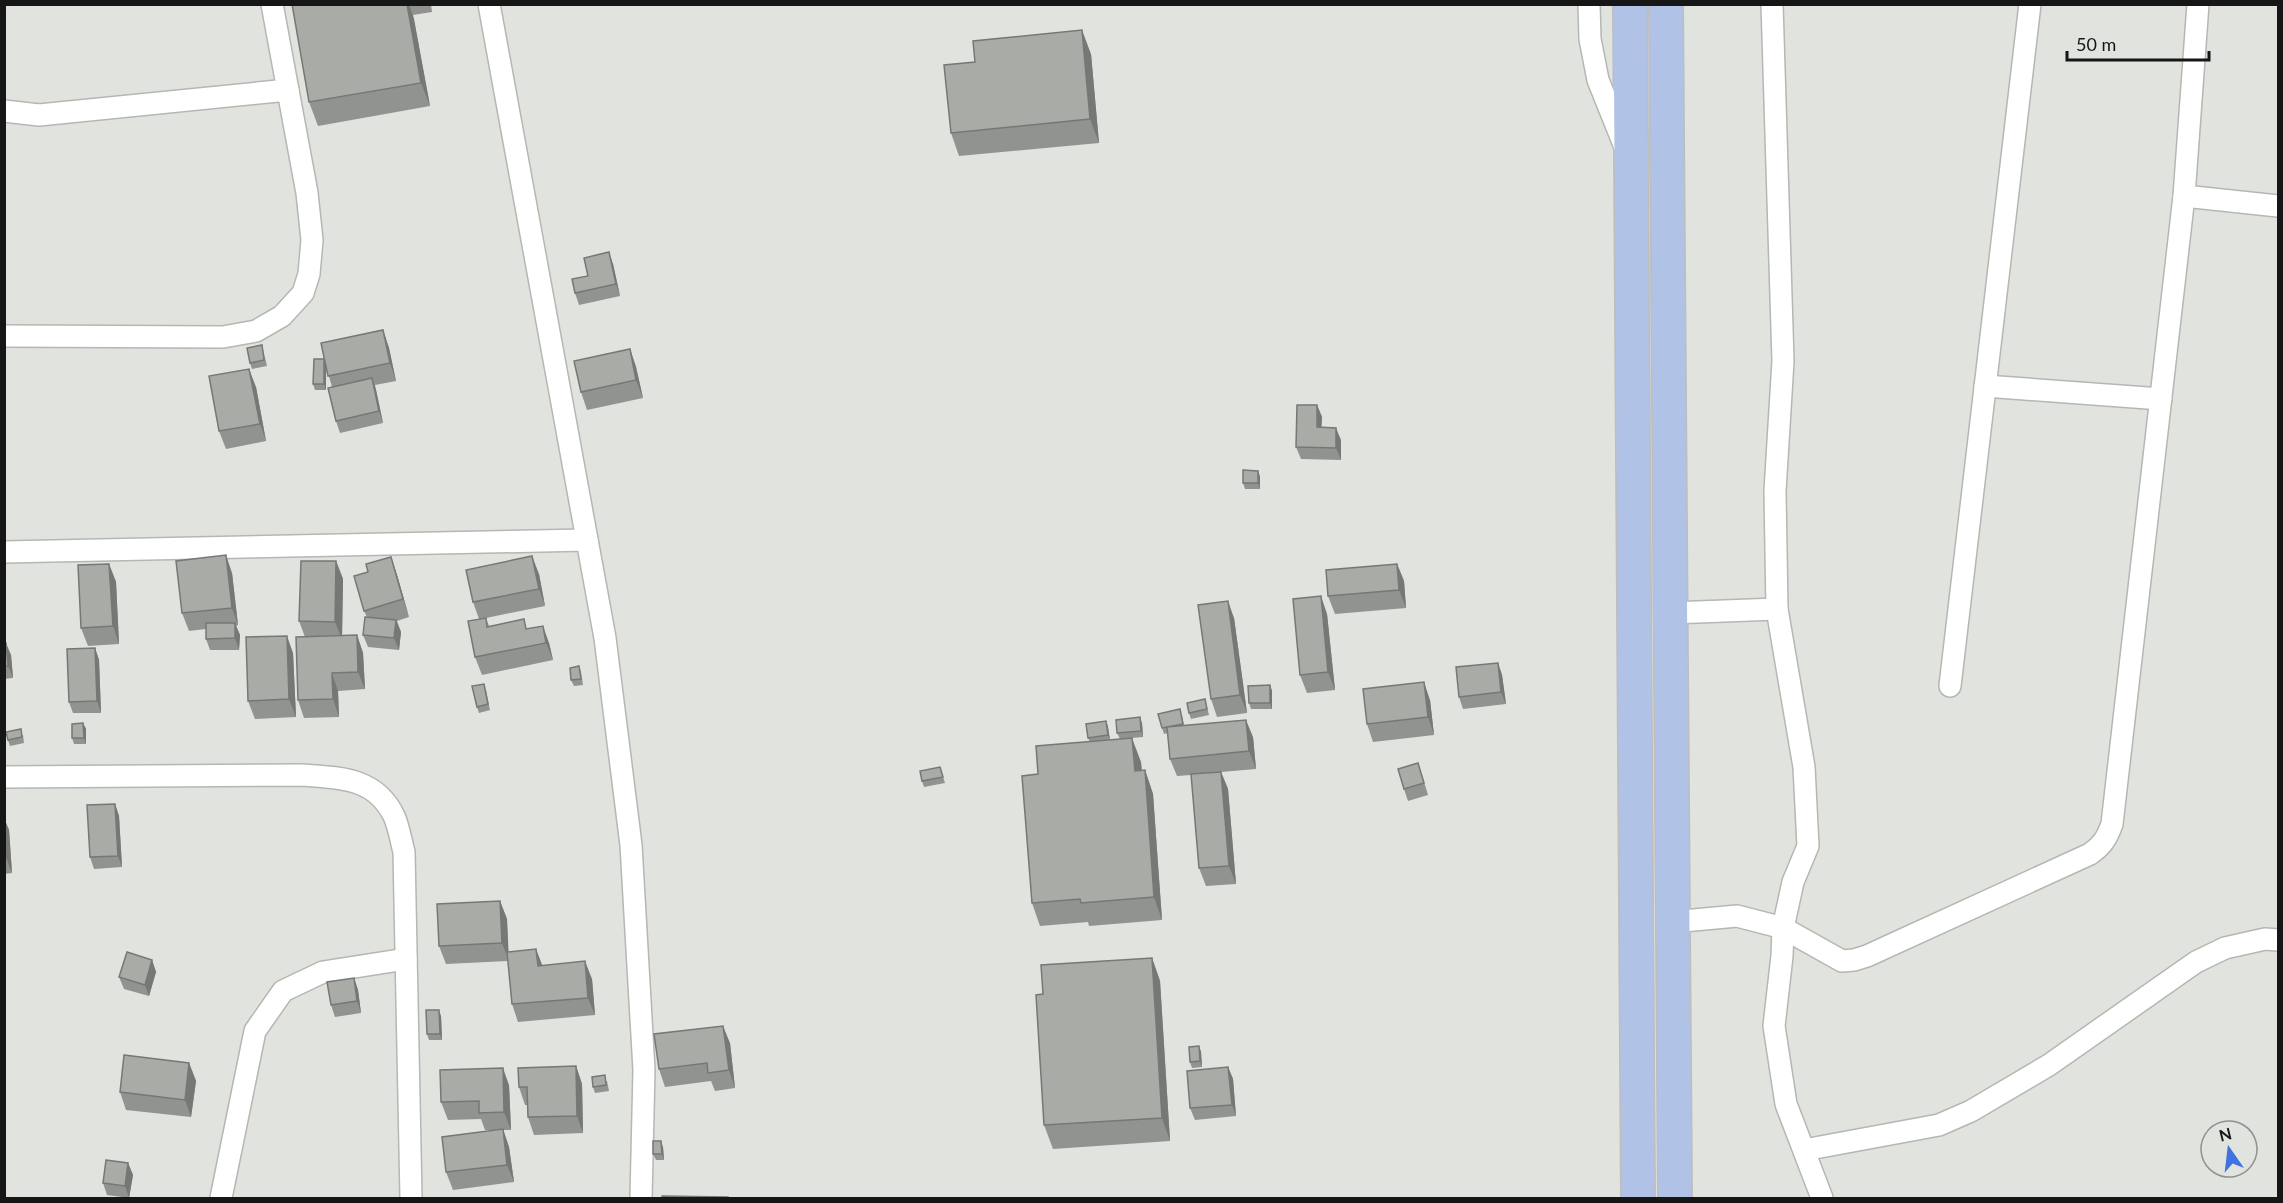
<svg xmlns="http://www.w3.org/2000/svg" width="2283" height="1203" font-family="Lato,sans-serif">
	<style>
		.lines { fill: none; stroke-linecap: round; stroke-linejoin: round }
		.minor-casing { stroke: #b5b7b3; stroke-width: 24 }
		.primary-casing { stroke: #bdbebd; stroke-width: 36 }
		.minor { stroke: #fff; stroke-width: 21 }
		.primary { stroke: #b0c2e6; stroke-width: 33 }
		.wall { fill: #919390 }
		.shaded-wall { fill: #767875 }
		.building { fill: #a9aba7; stroke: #767875; stroke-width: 1.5 }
	</style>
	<rect width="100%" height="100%" fill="#e1e3df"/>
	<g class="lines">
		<defs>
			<g id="minor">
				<polyline points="489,4 605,638 631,845 644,1070 641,1198"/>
				<polyline points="1589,4 1590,39 1598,80 1625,147"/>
				<polyline points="1772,4 1783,361 1775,491 1777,609 1804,767 1808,846 1793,882 1783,928 1782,956 1774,1026 1786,1104 1822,1198"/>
				<polyline points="4,111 39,115 288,90"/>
				<polyline points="2184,196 2278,206"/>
				<polyline points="4,336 223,337 256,331 282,316 303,293 309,274 312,240 307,193 272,4"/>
				<polyline points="1985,386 2161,399"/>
				<polyline points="4,552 587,540"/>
				<polyline points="1671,613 1777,609"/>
				<polyline points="1950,686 2030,4"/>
				<path d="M 4,777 L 302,775 C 340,778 375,777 394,816 C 399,827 401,841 404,852 L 411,1198"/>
				<path d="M 1672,922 L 1737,916 L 1783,928 L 1842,961 L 1854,960 L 1867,956 L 2090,854 C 2102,846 2107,838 2112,824 L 2184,196 L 2198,4"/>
				<polyline points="1804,1150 1939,1125 1971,1111 2049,1065 2196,962 2225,948 2265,939 2278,940"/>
				<polyline points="221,1198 255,1031 283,991 323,972 406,959"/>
			</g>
			<g id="primary">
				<polyline points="1630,4 1638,1198"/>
				<polyline points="1666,4 1675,1198"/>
			</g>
		</defs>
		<use href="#minor" class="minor-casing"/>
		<use href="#primary" class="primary-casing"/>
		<use href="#minor" class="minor"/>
		<use href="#primary" class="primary"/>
	</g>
	<g class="wall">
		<polygon points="292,4 431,4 432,12 413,15 430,106 318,126 309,102"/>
		<polygon points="1091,54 1099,143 959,156 951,133 975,62"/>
		<polygon points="613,264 620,296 579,305 575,293 588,276"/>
		<polygon points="383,330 389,348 396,381 375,385 383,423 340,433 336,421 332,387 326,366 326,390 315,390 313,384 324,359 326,364"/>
		<polygon points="262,345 267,366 252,369 250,363"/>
		<polygon points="630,349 636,367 643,398 587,410 581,392"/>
		<polygon points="256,387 266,441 226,449 219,431"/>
		<polygon points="1317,405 1322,417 1321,428 1341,440 1341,460 1301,459 1296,447"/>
		<polygon points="1258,471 1260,477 1260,489 1245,489 1243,483"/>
		<polygon points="391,557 397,575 409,617 397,621 401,632 399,650 368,647 363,635 367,617 364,611 368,572"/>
		<polygon points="336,561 343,579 342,636 357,635 363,653 365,689 338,691 339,717 304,718 298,700 305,637 299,621"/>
		<polygon points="109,564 116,582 119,644 88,646 81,628"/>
		<polygon points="1397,564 1404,581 1406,608 1335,614 1328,596"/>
		<polygon points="232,573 238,625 236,626 240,635 239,650 210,650 206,639 206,629 189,631 182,613"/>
		<polygon points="539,574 545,606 486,618 489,626 528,629 549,643 553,660 482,675 475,657 479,619 473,602"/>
		<polygon points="1327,614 1335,690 1307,693 1300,675"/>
		<polygon points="1234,618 1247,713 1217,717 1211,699"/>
		<polygon points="4,643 11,655 13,678 4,679"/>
		<polygon points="95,648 99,660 101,713 73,713 69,702"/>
		<polygon points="293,653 296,717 255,719 248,701"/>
		<polygon points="1498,663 1502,675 1506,704 1463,709 1459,697"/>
		<polygon points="579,666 581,672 583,685 574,686 571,680"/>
		<polygon points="1270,685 1272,691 1272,709 1251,709 1249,703"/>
		<polygon points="486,690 490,710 479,713 477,707"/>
		<polygon points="1205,699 1209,715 1191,719 1189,713"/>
		<polygon points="1430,700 1434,735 1373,742 1367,724"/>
		<polygon points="1182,715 1184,726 1253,737 1256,769 1221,772 1228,789 1236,884 1206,886 1199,868 1191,775 1177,776 1170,759 1168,733 1164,734 1162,728"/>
		<polygon points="1106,721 1108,727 1110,740 1141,762 1142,771 1145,770 1153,794 1162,920 1089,926 1088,922 1040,926 1032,903 1038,774 1090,742 1088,738"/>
		<polygon points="83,723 86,729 86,744 74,744 72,738"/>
		<polygon points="1142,723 1143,737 1120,739 1117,733"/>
		<polygon points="23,735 24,743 10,746 8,740"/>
		<polygon points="940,767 945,783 924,787 922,781"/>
		<polygon points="1422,775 1428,795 1408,801 1404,789"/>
		<polygon points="115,804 119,816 122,867 94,869 90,857"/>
		<polygon points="4,818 9,830 12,873 4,874"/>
		<polygon points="500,901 507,919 508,952 542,965 592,979 595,1015 518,1022 512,1004 508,961 446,964 439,946"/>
		<polygon points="1152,958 1160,981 1170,1141 1053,1149 1044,1125"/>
		<polygon points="152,960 156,972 149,996 124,989 119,977"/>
		<polygon points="354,978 358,990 361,1013 335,1017 331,1005"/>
		<polygon points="441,1016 442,1040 429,1040 427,1034"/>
		<polygon points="730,1043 735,1088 715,1091 711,1081 665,1087 659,1069"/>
		<polygon points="1199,1046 1201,1052 1202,1067 1192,1068 1190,1062"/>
		<polygon points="189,1063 196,1081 191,1117 126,1110 120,1092"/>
		<polygon points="576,1066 582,1084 583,1133 534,1135 528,1117 527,1105 525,1105 519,1087"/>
		<polygon points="1228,1067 1233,1079 1236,1116 1195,1120 1190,1108"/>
		<polygon points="607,1081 609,1091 595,1093 593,1087"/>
		<polygon points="509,1085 511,1130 503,1130 509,1147 514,1182 453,1190 446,1172 498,1130 485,1130 481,1119 448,1120 441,1102"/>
		<polygon points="663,1147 664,1160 656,1160 653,1154"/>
		<polygon points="128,1163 133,1175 129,1198 107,1195 103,1183"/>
	</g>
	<g class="shaded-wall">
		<polygon points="407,4 409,4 414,19 430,106 421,83"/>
		<polygon points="1082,30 1091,54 1099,143 1090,119"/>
		<polygon points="609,252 613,264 620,296 616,284"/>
		<polygon points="383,330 389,348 396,381 390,363"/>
		<polygon points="630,349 636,367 643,398 636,380"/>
		<polygon points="324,359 326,365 326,390 324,384"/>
		<polygon points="249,369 256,387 266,441 260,424"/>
		<polygon points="372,378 376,390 383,423 379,411"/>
		<polygon points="1317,405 1322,417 1321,439 1317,427"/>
		<polygon points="1336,428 1341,440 1341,460 1336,448"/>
		<polygon points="1258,471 1260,477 1260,489 1258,483"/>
		<polygon points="226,555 232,573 238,625 232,608"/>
		<polygon points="532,556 539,574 545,606 539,589"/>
		<polygon points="391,557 397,575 409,617 403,599"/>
		<polygon points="336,561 343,579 342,639 335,622"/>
		<polygon points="109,564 116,582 119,644 113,626"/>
		<polygon points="1397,564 1404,581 1406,608 1399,590"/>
		<polygon points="1321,596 1327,614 1335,690 1328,672"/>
		<polygon points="1228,601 1234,618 1247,713 1240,695"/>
		<polygon points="396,620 401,632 399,650 394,638"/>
		<polygon points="235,623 240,635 239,650 235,638"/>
		<polygon points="543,626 549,643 553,660 546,643"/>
		<polygon points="357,635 363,653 365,689 358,672"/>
		<polygon points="287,636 293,653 296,717 289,699"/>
		<polygon points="6,643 11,655 13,678 8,666"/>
		<polygon points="95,648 99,660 101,713 97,701"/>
		<polygon points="1498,663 1502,675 1506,704 1501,692"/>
		<polygon points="332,673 338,691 339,717 333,699"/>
		<polygon points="1424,682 1430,700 1434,735 1428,717"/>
		<polygon points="1270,685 1272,691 1272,709 1270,703"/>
		<polygon points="1140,717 1142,723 1143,737 1141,731"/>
		<polygon points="1246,720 1253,737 1256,769 1249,751"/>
		<polygon points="1106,721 1108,727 1110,741 1108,735"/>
		<polygon points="83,723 86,729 86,744 84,738"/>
		<polygon points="1132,738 1141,762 1143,794 1135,771"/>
		<polygon points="1145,770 1153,794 1162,920 1154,897"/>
		<polygon points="1221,772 1228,789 1236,884 1229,866"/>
		<polygon points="115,804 119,816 122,867 118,856"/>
		<polygon points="4,818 9,830 12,873 5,855"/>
		<polygon points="500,901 507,919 509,961 502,943"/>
		<polygon points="536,949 543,967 538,966"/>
		<polygon points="1152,958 1160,981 1170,1141 1162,1118"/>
		<polygon points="152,960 156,972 149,996 145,985"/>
		<polygon points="585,961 592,979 595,1015 588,998"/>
		<polygon points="354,978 358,990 361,1013 357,1001"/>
		<polygon points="439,1010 441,1016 442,1040 440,1034"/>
		<polygon points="723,1026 730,1043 735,1088 729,1070"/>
		<polygon points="1199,1046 1201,1052 1202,1067 1200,1061"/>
		<polygon points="189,1063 196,1081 191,1117 185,1100"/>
		<polygon points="576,1066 582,1084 583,1133 577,1116"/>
		<polygon points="1228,1067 1233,1079 1236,1116 1232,1105"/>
		<polygon points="503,1068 509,1085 511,1130 504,1112"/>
		<polygon points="503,1129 509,1147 514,1182 507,1165"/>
		<polygon points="661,1141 663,1147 664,1160 662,1154"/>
		<polygon points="128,1163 133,1175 129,1198 125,1186"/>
	</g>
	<g class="building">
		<polygon points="292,4 407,4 421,83 309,102"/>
		<polygon points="1082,30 1090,119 951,133 944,65 975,62 973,41"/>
		<polygon points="609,252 616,284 575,293 572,279 588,276 584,258"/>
		<polygon points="383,330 390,363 328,376 321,343"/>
		<polygon points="262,345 264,360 250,363 247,348"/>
		<polygon points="630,349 636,380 581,392 574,361"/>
		<polygon points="314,359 324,359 324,384 313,384"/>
		<polygon points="249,369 260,424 219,431 209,376"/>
		<polygon points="372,378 379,411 336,421 328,388"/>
		<polygon points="1297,405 1317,405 1317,427 1336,428 1336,448 1296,447"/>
		<polygon points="1243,470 1258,471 1258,483 1243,483"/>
		<polygon points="226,555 232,608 182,613 176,561"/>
		<polygon points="532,556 539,589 473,602 466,570"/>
		<polygon points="391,557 403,599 364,611 354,576 368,572 366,564"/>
		<polygon points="301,561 336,561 335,622 299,621"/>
		<polygon points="109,564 113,626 81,628 78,565"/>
		<polygon points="1397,564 1399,590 1328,596 1326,570"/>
		<polygon points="1321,596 1328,672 1300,675 1293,599"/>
		<polygon points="1228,601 1240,695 1211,699 1198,605"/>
		<polygon points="365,617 396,620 394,638 363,635"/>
		<polygon points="486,618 487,627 524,619 526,629 543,626 546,643 475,657 468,621"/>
		<polygon points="206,623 235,623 235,638 206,639"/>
		<polygon points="357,635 358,672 332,673 333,699 298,700 296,637"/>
		<polygon points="287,636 289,699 248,701 246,637"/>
		<polygon points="4,643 6,643 8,666 4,667"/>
		<polygon points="95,648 97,701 69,702 67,649"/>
		<polygon points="1498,663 1501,692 1459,697 1456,667"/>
		<polygon points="579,666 581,679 571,680 570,668"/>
		<polygon points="1424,682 1428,717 1367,724 1363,689"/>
		<polygon points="484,684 488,704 477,707 472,686"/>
		<polygon points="1270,685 1270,703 1249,703 1248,686"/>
		<polygon points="1205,699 1207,709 1189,713 1187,703"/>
		<polygon points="1180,709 1183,724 1162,728 1158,714"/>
		<polygon points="1140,717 1141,731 1117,733 1116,720"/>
		<polygon points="1246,720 1249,751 1170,759 1167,727"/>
		<polygon points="1106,721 1108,735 1088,738 1086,724"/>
		<polygon points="83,723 84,738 72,738 72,724"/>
		<polygon points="21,729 22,737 8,740 6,732"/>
		<polygon points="1132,738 1135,771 1145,770 1154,897 1081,903 1080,899 1032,903 1022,776 1038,774 1036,746"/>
		<polygon points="1418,763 1424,783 1404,789 1398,769"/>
		<polygon points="940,767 943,777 922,781 920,771"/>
		<polygon points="1221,772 1229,866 1199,868 1191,774"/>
		<polygon points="115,804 118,856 90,857 87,805"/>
		<polygon points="500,901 502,943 439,946 437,904"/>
		<polygon points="536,949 538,966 585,961 588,998 512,1004 507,952"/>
		<polygon points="127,952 152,960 145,985 119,977"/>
		<polygon points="1152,958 1162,1118 1044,1125 1036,995 1043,994 1041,965"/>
		<polygon points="354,978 357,1001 331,1005 327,982"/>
		<polygon points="426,1010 439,1010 440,1034 427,1034"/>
		<polygon points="723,1026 729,1070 708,1073 707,1063 659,1069 654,1034"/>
		<polygon points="1199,1046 1200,1061 1190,1062 1189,1047"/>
		<polygon points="124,1055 189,1063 185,1100 120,1092"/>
		<polygon points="576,1066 577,1116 528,1117 527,1087 519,1087 518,1068"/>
		<polygon points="1228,1067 1232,1105 1190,1108 1187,1071"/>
		<polygon points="503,1068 504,1112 479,1113 479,1101 441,1102 440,1070"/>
		<polygon points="605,1075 606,1085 593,1087 592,1077"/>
		<polygon points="503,1129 507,1165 446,1172 442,1137"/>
		<polygon points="653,1141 661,1141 662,1154 653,1154"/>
		<polygon points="106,1160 128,1163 125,1186 103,1183"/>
		<polygon points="662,1196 728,1197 728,1198 662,1198"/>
	</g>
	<rect width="2283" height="1203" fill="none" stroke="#151615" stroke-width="12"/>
	<g transform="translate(2229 1149) rotate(346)"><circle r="28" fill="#e1e3df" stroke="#8f918e" stroke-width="1.5"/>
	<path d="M0-4.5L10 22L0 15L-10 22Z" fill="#4072e2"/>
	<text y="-9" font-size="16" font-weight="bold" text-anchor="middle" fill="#151615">N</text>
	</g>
	<path d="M2067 51v9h142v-9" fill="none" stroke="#151615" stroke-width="3"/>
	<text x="2076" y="51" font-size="18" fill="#151615" stroke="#e1e3df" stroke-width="4.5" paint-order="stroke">50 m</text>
</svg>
